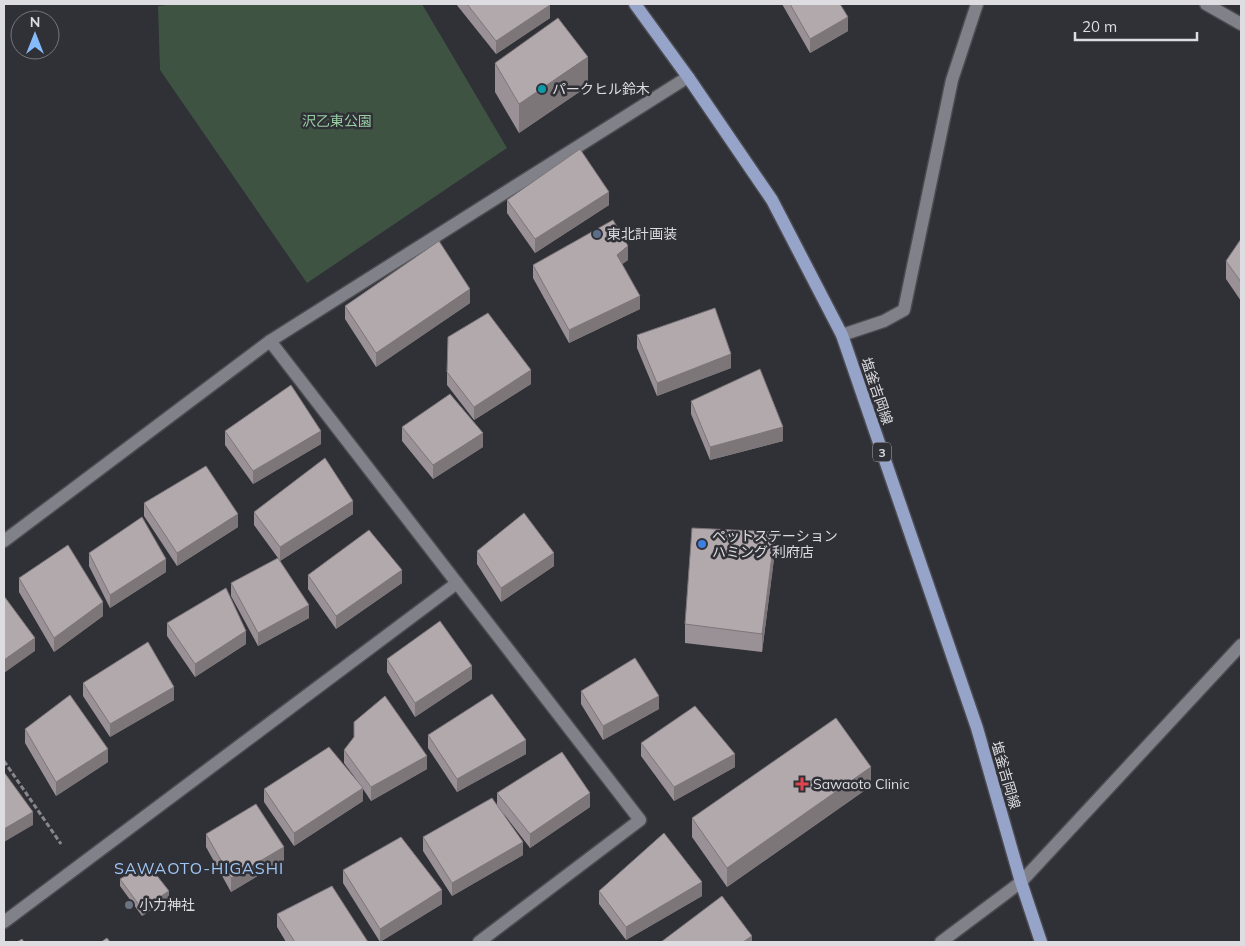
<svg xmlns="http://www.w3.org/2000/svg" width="1245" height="946" font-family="Mulish,'Noto Sans JP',sans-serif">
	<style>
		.green { fill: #3e5342 }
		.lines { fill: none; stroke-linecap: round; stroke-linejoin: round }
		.minor-casing { stroke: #4b4b51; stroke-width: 15 }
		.major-casing { stroke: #4b4b51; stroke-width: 15 }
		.path { stroke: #87878d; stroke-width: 3; stroke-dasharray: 5 2.5; stroke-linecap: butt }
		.minor { stroke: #818189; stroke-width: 12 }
		.major { stroke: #96a4c9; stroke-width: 12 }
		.wall { fill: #999195 }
		.shaded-wall { fill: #7d7679 }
		.building { fill: #b2a9ad; stroke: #7d7679 }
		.culture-dot { fill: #0f9aa8; stroke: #303037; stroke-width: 2 }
		.service-dot { fill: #5c6f8a; stroke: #303037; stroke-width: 2 }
		.shop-dot { fill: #3f7fe0; stroke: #303037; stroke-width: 2 }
		.health-dot { fill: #e0444e; stroke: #303037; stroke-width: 2 }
		.worship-dot { fill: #6b7280; stroke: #303037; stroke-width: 2 }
		.labels { text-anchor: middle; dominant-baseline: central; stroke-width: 5; stroke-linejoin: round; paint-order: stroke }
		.shield { fill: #303037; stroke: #a8a8ae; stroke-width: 1 }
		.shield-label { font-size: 12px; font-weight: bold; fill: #dcdce1 }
		.poi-label { font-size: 14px; fill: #dcdce1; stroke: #303037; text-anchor: start }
		.park-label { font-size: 14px; fill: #98cfa2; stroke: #303037 }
		.street-label { font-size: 14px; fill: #dcdce1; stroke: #303037 }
		.quarter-label { font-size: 16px; letter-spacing: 1px; fill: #9ec5f4; stroke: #303037 }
	</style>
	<rect width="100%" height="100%" fill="#303037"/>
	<polygon class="green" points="175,4 422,4 507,148 307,283 160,70 158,6"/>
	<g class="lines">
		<defs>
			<g id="minor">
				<polyline points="1206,4 1241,24"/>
				<polyline points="842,335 884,321 904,310 952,80 977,4"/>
				<polyline points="270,341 640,820 479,942"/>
				<polyline points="4,541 270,341 688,77"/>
				<polyline points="4,922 457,583"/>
				<polyline points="941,942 1021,882 1241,645"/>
			</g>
			<polyline id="major" points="635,4 688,77 772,200 842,335 977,728 1021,882 1041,942"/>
		</defs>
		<use href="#minor" class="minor-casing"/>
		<use href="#major" class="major-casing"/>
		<polyline class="path" points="4,761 61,844"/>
		<use href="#minor" class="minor"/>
		<use href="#major" class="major"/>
	</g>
	<g class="wall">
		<polygon points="456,4 549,4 550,18 496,54"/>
		<polygon points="782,4 840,4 848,31 810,53"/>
		<polygon points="495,63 588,86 519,133 495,92"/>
		<polygon points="507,200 609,205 535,253 507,213"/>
		<polygon points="1241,239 1241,301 1226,279 1226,261"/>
		<polygon points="628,260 622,264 640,309 569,343 533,278 533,265"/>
		<polygon points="470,303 376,367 345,319 345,306"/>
		<polygon points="637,335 731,368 657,396 637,348"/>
		<polygon points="447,372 531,384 474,420 447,385"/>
		<polygon points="691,401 783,441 710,460 691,414"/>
		<polygon points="402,427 483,447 433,479 402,441"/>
		<polygon points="225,431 321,444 253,484 225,445"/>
		<polygon points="144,503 238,527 177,566 144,516"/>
		<polygon points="254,512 353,514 280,561 309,618 258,646 231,596 231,583 278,558 254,525"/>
		<polygon points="477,551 554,566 501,602 477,564"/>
		<polygon points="775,551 762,652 685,643 685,624"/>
		<polygon points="89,553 166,572 110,608 89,566"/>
		<polygon points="308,575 402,583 336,629 308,589"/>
		<polygon points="19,578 103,616 54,652 19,592"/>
		<polygon points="167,623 246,644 195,677 167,636"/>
		<polygon points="387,659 472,679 415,717 387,672"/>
		<polygon points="83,683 174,700 110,737 83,696"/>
		<polygon points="581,691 659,709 603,740 581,704"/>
		<polygon points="25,729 108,762 56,796 25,743"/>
		<polygon points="428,735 526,754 457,792 428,748"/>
		<polygon points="641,743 735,767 674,801 641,756"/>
		<polygon points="344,750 427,769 371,801 363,789 363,801 294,846 264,802 264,789 356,779 344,763"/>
		<polygon points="871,786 727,887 692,837 692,818"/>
		<polygon points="497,793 590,807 530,848 504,814 523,855 452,896 423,851 423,837 497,805"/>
		<polygon points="206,834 284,860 231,892 206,847"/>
		<polygon points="343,870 442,904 380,942 343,883"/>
		<polygon points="120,879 169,898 142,916 120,886"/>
		<polygon points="599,891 702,896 626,940 599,904"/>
		<polygon points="277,914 368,942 286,942 277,927"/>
	</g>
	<g class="shaded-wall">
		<polygon points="550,5 550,18 496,54 496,41"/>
		<polygon points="848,17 848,31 810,53 810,39"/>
		<polygon points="588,57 588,86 519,133 519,104"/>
		<polygon points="609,192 609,205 535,253 535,239"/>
		<polygon points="628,246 628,260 617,268 617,255"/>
		<polygon points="470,289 470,303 376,367 376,353"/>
		<polygon points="640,296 640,309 569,343 569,330"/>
		<polygon points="731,354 731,368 657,396 657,383"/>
		<polygon points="531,370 531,384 474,420 474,407"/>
		<polygon points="783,427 783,441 710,460 710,447"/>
		<polygon points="321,431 321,444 253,484 253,471"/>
		<polygon points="483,433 483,447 433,479 433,465"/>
		<polygon points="353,501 353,514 280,561 280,547"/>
		<polygon points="238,514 238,527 177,566 177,553"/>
		<polygon points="775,532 775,551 762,652 762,634"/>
		<polygon points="554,553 554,566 501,602 501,588"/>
		<polygon points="166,559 166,572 110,608 110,595"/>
		<polygon points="402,570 402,583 336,629 336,616"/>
		<polygon points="103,602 103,616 54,652 54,638"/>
		<polygon points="309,605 309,618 258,646 258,633"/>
		<polygon points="246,631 246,644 195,677 195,664"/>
		<polygon points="35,638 35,651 4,673 4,660"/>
		<polygon points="472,666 472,679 415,717 415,703"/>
		<polygon points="174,687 174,700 110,737 110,724"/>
		<polygon points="659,696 659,709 603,740 603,726"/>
		<polygon points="526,740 526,754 457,792 457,779"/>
		<polygon points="108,749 108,762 56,796 56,782"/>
		<polygon points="735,754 735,767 674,801 674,787"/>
		<polygon points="427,756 427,769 371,801 371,787"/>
		<polygon points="871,767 871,786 727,887 727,868"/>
		<polygon points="363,788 363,801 294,846 294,833"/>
		<polygon points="590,793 590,807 530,848 530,834"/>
		<polygon points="33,812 33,825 4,842 4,829"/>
		<polygon points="523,842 523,855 452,896 452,883"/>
		<polygon points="284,847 284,860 231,892 231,878"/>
		<polygon points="702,882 702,896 626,940 626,927"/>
		<polygon points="442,890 442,904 380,942 380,929"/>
		<polygon points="169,891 169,898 142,916 142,909"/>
		<polygon points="752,936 752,942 743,942"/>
	</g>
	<g class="building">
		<polygon points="467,4 549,4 550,5 496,41"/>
		<polygon points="790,4 840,4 848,17 810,39"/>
		<polygon points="558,18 588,57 519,104 495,63"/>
		<polygon points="580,149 609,192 535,239 507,200"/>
		<polygon points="613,220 628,246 617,255 640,296 569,330 533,265"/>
		<polygon points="1241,239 1241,282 1226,261"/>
		<polygon points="439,241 470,289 376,353 345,306"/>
		<polygon points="715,308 731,354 657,383 637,335"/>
		<polygon points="488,313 531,370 474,407 447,372 448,337"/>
		<polygon points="760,369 783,427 710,447 691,401"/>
		<polygon points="291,385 321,431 253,471 225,431"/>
		<polygon points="450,394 483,433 433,465 402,427"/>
		<polygon points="325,458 353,501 280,547 254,512"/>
		<polygon points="206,466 238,514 177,553 144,503"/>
		<polygon points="524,513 554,553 501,588 477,551"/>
		<polygon points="142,517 166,559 110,595 89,553"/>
		<polygon points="692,528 775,532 762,634 685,624"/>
		<polygon points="369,530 402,570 336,616 308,575"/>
		<polygon points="68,545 103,602 54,638 19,578"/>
		<polygon points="278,558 309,605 258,633 231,583"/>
		<polygon points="226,588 246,631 195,664 167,623"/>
		<polygon points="4,596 35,638 4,660"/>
		<polygon points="440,621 472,666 415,703 387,659"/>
		<polygon points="148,642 174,687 110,724 83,683"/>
		<polygon points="635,658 659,696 603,726 581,691"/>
		<polygon points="492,694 526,740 457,779 428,735"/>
		<polygon points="70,695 108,749 56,782 25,729"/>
		<polygon points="385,696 427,756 371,787 344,750 354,737 354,722"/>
		<polygon points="695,706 735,754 674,787 641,743"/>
		<polygon points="836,718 871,767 727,868 692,818"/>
		<polygon points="329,747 363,788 294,833 264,789"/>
		<polygon points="562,752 590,793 530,834 497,793"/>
		<polygon points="4,772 33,812 4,829"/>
		<polygon points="492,798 523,842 452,883 423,837"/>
		<polygon points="256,804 284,847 231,878 206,834"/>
		<polygon points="664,833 702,882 626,927 599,891"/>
		<polygon points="401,837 442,890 380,929 343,870"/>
		<polygon points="147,863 169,891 142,909 120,879"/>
		<polygon points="332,886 368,942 295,942 277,914"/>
		<polygon points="722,896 752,936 743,942 661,942"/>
		<polygon points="107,938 110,942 101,942"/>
		<polygon points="22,939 24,942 17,942"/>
	</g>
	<circle class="culture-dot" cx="542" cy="89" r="5"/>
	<circle class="service-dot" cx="597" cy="234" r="5"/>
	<circle class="shop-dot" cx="702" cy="544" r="5"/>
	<path class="health-dot" d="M799.5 776.5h5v5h5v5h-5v5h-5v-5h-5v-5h5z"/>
	<circle class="worship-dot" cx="129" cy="905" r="5"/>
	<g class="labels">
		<rect class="shield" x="873" y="442.5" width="18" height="19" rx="4"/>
		<g class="shield-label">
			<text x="882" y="452">3</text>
		</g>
		<g class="poi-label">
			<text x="552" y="89">パークヒル鈴木</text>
			<text x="607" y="234">東北計画装</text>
			<text x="712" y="536">ペットステーション<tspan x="712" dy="16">ハミング 利府店</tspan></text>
			<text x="813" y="784">Sawaoto Clinic</text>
			<text x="139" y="905">小力神社</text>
		</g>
		<g class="park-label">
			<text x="337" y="121">沢乙東公園</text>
		</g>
		<g class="street-label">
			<text transform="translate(877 391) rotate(71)">塩釜吉岡線</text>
			<text transform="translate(1006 775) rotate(74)">塩釜吉岡線</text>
		</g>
		<g class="quarter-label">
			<text x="199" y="868">SAWAOTO-HIGASHI</text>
		</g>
	</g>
	<rect width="1245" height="946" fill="none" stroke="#dcdce1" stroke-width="10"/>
	<g transform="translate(35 35)"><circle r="24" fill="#303037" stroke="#75757b"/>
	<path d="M0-4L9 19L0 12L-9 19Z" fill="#86bbfb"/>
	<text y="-8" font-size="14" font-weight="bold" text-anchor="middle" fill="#dcdce1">N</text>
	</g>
	<path d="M1075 32v8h122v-8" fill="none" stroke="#dcdce1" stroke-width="2.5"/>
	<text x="1082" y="32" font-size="15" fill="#dcdce1" stroke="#303037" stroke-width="4" paint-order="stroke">20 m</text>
</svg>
